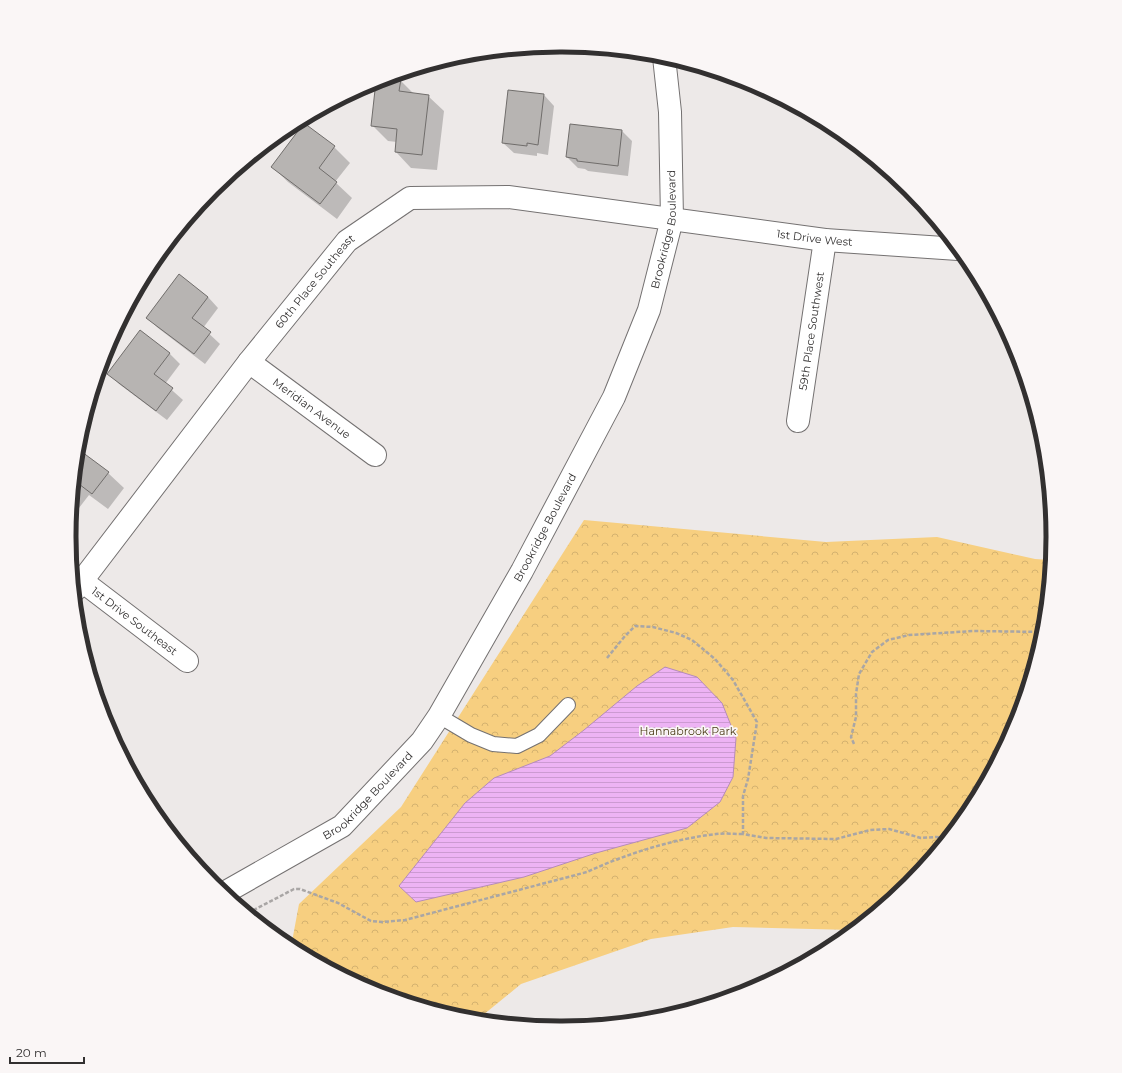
<svg xmlns="http://www.w3.org/2000/svg" width="1122" height="1073" font-family="Montserrat,sans-serif">
	<style>
		.park { fill: url(#park-crowns) }
		.water { fill: url(#water-rules); stroke: #b58cb9 }
		.shadow { fill: #0003 }
		.building { fill: #b7b4b2; stroke: #706d6b }
		.lines { fill: none; stroke-linecap: round; stroke-linejoin: round }
		.lane-casing { stroke: #747171; stroke-width: 16 }
		.street-casing { stroke: #747171; stroke-width: 24 }
		.path { stroke: #a9a6a5; stroke-width: 2.5; stroke-dasharray: 4 2; stroke-linecap: butt }
		.lane { stroke: #fff; stroke-width: 14 }
		.street { stroke: #fff; stroke-width: 22 }
		.labels { text-anchor: middle; dominant-baseline: central; stroke-width: 3.5; stroke-linejoin: round; paint-order: stroke }
		.street-label { font-size: 11px; fill: #323030; stroke: #faf6f6 }
		.park-label { font-size: 11px; fill: #4a3916; stroke: #faf6f6 }
		.rim { fill: none; stroke: #323030; stroke-width: 5 }
	</style>
	<defs>
		<pattern id="park-crowns" width="20" height="18" patternUnits="userSpaceOnUse"><rect width="20" height="18" fill="#f7cf80"/><path d="M2 6a3 3 0 1 1 6 0M12 15a3 3 0 1 1 6 0" fill="none" stroke="#d4b26f"/></pattern>
		<pattern id="water-rules" width="6" height="5" patternUnits="userSpaceOnUse"><rect width="6" height="5" fill="#edb3f4"/><path d="M0 2.5h6" fill="none" stroke="#cc9ad2"/></pattern>
	</defs>
	<rect width="100%" height="100%" fill="#ede9e8"/>
	<polygon class="park" points="584,520 826,542 937,537 1035,559 1050,560 1043,633 1015,725 970,810 908,884 852,930 733,927 651,939 521,984 477,1020 465,1019 373,990 291,947 299,904 401,807"/>
	<polygon class="water" points="665,667 697,677 722,703 736,738 733,777 720,802 687,828 596,853 524,877 416,902 399,886 465,803 494,778 550,756 584,730 637,686"/>
	<g class="shadow">
		<polygon points="400,80 414,94 428,96 444,111 437,170 411,168 396,152 397,142 388,141 372,125"/>
		<polygon points="544,95 554,106 548,155 537,153 537,156 514,153 503,143"/>
		<polygon points="571,125 622,131 632,141 628,176 588,171 585,169 578,168 567,157"/>
		<polygon points="334,147 350,163 335,182 352,198 337,219 288,182 273,167"/>
		<polygon points="179,276 208,297 218,308 203,328 220,344 205,364 158,328 147,317"/>
		<polygon points="140,332 170,354 180,364 165,384 183,400 167,420 119,384 109,373"/>
		<polygon points="78,450 108,473 124,488 108,509 89,495 72,517 72,516"/>
	</g>
	<g class="building">
		<polygon points="390,77 401,79 399,91 429,95 422,155 395,152 397,129 371,126 376,81"/>
		<polygon points="508,90 544,94 538,145 527,143 527,146 502,143"/>
		<polygon points="304,123 335,146 319,168 337,182 320,204 271,167"/>
		<polygon points="570,124 622,130 618,166 577,161 577,159 566,157"/>
		<polygon points="179,274 208,297 192,318 211,332 194,354 146,318"/>
		<polygon points="140,330 170,353 154,374 173,388 156,411 107,374"/>
		<polygon points="78,449 109,472 92,494 75,481"/>
	</g>
	<g class="lines">
		<defs>
			<polyline id="lane" points="439,716 471,735 493,744 517,746 539,735 568,705"/>
			<g id="street">
				<path id="s1" d="M 249,362 L 375,455"/>
				<path id="s2" d="M 798,421 L 825,240"/>
				<path id="s3" d="M 82,581 L 187,661"/>
				<path id="s4" d="M 75,590 L 249,362 L 347,241 L 410,198 L 508,197 L 825,240 L 958,249"/>
				<path id="s5" d="M 224,893 L 342,826 L 422,741 L 439,716 L 522,571 L 614,397 L 649,310 L 672,219 L 670,112 L 664,57"/>
			</g>
		</defs>
		<use href="#lane" class="lane-casing"/>
		<use href="#street" class="street-casing"/>
		<g class="path">
			<polyline points="607,658 625,636 635,626 653,627 676,633 692,640 715,659 733,680 757,722 748,779 743,796 743,834 766,838 836,839 870,830 889,829 921,838 936,837 946,838"/>
			<polyline points="854,744 851,737 856,717 856,694 859,674 872,652 888,640 909,635 973,631 1043,632"/>
			<path d="M 248,913 L 294,889 L 300,889 L 338,903 L 371,921 L 382,922 L 405,920 L 587,872 C 626,854 673,839 716,834 C 724,833 734,834 743,834"/>
		</g>
		<use href="#lane" class="lane"/>
		<use href="#street" class="street"/>
	</g>
	<g class="labels">
		<g class="street-label">
			<text stroke="none"><textPath href="#s5" startOffset="823">Brookridge Boulevard</textPath></text>
			<text stroke="none"><textPath href="#s4" startOffset="926">1st Drive West</textPath></text>
			<text stroke="none"><textPath href="#s4" startOffset="391">60th Place Southeast</textPath></text>
			<text stroke="none"><textPath href="#s2" startOffset="91">59th Place Southwest</textPath></text>
			<text stroke="none"><textPath href="#s1" startOffset="78">Meridian Avenue</textPath></text>
			<text stroke="none"><textPath href="#s5" startOffset="499">Brookridge Boulevard</textPath></text>
			<text stroke="none"><textPath href="#s3" startOffset="66">1st Drive Southeast</textPath></text>
			<text stroke="none"><textPath href="#s5" startOffset="175">Brookridge Boulevard</textPath></text>
		</g>
		<g class="park-label">
			<text x="688" y="731">Hannabrook Park</text>
		</g>
	</g>
	<path d="M0 0H1122V1073H0ZM560 52H562A484 484 0 0 1 1046 536V537A484 484 0 0 1 562 1021H560A484 484 0 0 1 76 537V536A484 484 0 0 1 560 52Z" fill="#faf6f6" fill-rule="evenodd"/>
	<path class="rim" d="M560 52H562A484 484 0 0 1 1046 536V537A484 484 0 0 1 562 1021H560A484 484 0 0 1 76 537V536A484 484 0 0 1 560 52Z"/>
	<path d="M10 1057v6h74v-6" fill="none" stroke="#323030" stroke-width="2"/>
	<text x="16" y="1057" font-size="12" fill="#323030" stroke="#faf6f6" stroke-width="3" paint-order="stroke">20 m</text>
</svg>
